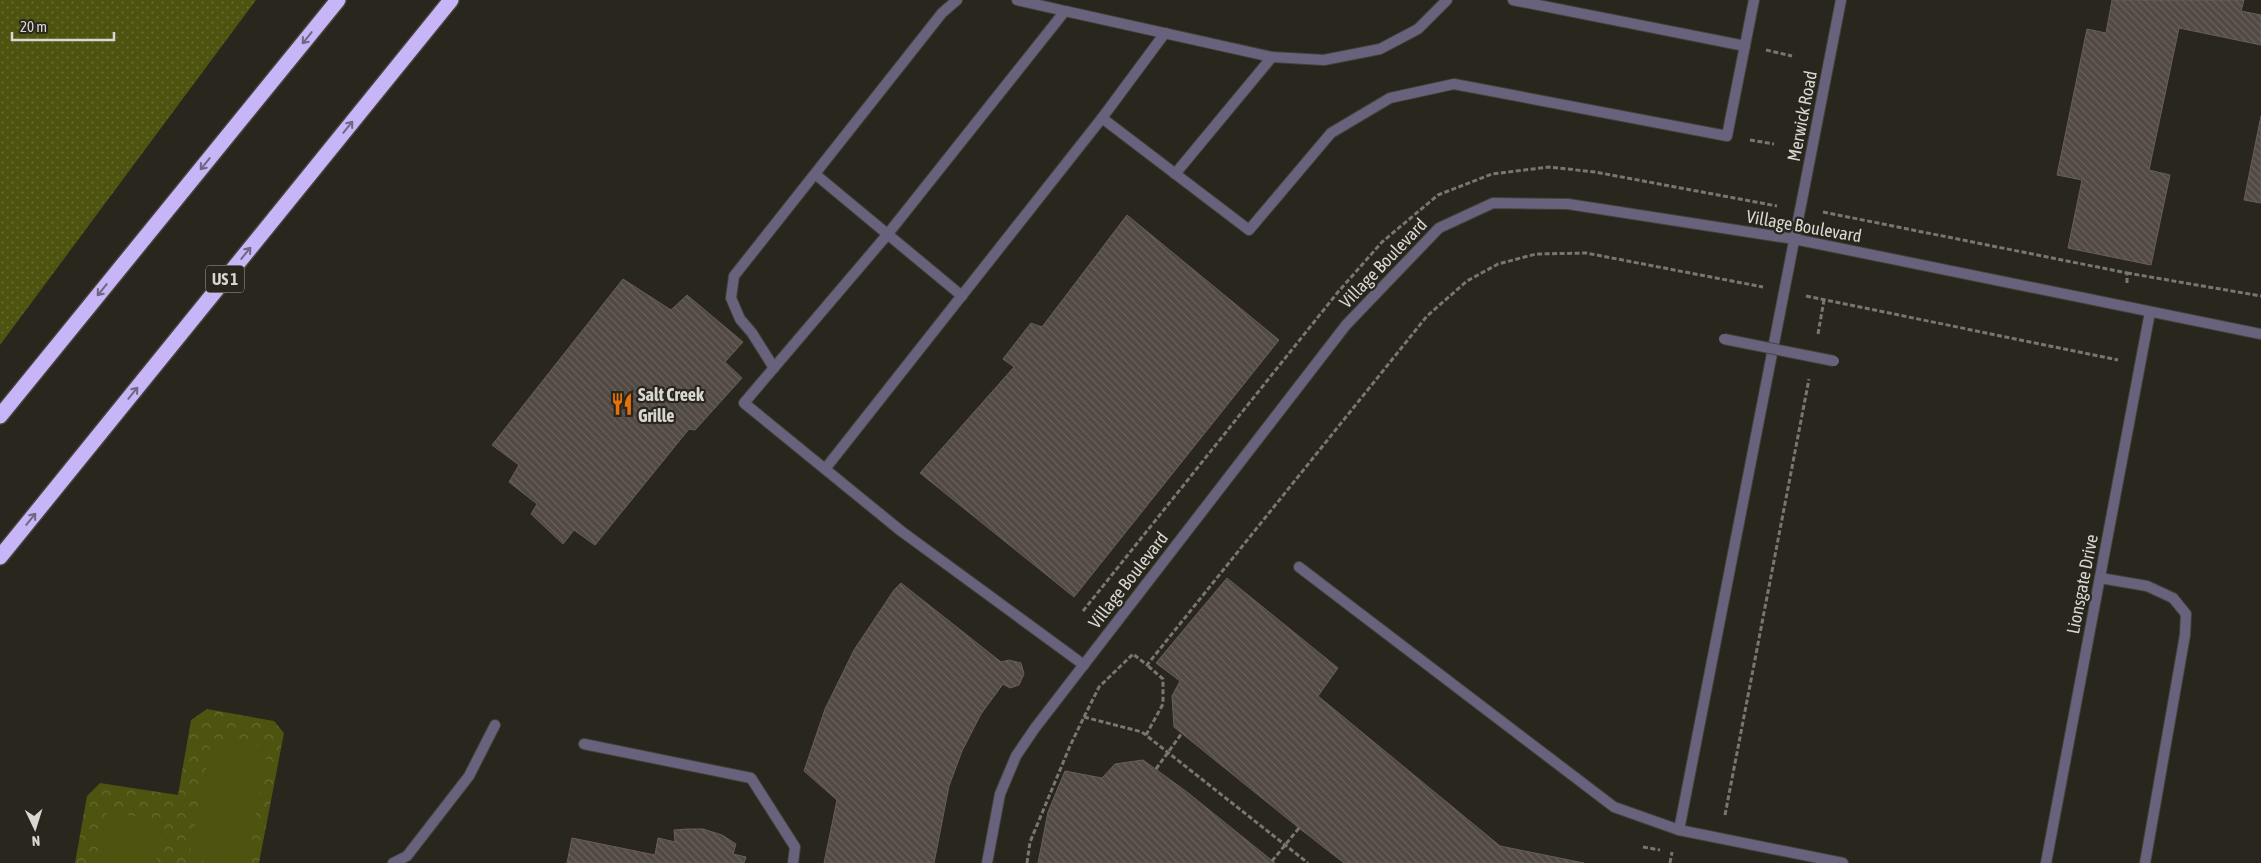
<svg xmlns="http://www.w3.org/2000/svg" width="2261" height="863" font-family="'Asap Condensed',sans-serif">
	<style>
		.grass { fill: url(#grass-dots) }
		.forest { fill: url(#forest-crowns) }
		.pitch { fill: #4f5310 }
		.building { fill: url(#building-back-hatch); stroke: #675e58 }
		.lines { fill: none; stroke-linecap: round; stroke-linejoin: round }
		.lane-casing { stroke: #45423b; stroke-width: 12 }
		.street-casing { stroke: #45423b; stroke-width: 12 }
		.highway-casing { stroke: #45423b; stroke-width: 18 }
		.path { stroke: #78766f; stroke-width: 3; stroke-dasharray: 5 2.5; stroke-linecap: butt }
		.lane { stroke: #69627d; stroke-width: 10 }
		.street { stroke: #69627d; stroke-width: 10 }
		.highway { stroke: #c7b5f7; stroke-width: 15 }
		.lane-bridge-casing { stroke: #45423b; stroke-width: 12; stroke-linecap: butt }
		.path-bridge { stroke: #78766f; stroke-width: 3; stroke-dasharray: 5 2.5; stroke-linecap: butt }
		.lane-bridge { stroke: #69627d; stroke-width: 10 }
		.oneway { stroke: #706680 }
		.labels { text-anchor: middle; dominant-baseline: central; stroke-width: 4.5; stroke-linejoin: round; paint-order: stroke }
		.shield { fill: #29261e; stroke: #a4a29c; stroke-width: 1 }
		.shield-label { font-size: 16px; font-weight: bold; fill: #d9d7d2 }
		.street-label { font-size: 18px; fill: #d9d7d2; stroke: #29261e }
		.poi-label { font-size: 18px; font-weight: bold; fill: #d9d7d2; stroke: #29261e; text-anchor: start }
	</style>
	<defs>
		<pattern id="grass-dots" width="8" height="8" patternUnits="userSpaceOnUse" patternTransform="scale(1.25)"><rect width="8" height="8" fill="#4f5310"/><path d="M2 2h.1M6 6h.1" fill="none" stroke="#686b32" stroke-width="1.8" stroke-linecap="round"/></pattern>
		<pattern id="forest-crowns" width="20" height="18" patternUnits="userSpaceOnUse" patternTransform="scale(1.25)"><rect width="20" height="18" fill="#4f5310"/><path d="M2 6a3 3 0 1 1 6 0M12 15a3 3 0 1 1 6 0" fill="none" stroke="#686b32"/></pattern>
		<pattern id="building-back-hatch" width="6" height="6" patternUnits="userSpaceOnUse" patternTransform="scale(1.25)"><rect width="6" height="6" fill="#514942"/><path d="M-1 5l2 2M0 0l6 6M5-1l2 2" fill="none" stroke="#69625c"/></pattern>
	</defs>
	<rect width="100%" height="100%" fill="#29261e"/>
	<polygon class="grass" points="0,0 256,0 0,345"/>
	<polygon class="forest" points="207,709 274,721 284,733 259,863 75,863 87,796 100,783 178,795 191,720"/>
	<g class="pitch">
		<polygon points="212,738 268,748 247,863 213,863 189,858"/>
		<polygon points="107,811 163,822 156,863 97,863"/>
	</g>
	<g class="building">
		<polygon points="2112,0 2244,0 2241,11 2261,15 2261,45 2179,28 2149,170 2170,175 2151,265 2068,248 2082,180 2057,175 2087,29 2106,33"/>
		<polygon points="2261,116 2261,203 2244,200"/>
		<polygon points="1127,215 1279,340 1074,597 920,473 1014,367 1003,359 1031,323 1042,327"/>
		<polygon points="623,279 671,310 687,295 743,342 725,362 742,378 695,430 689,429 595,545 574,530 563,544 531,514 537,504 509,482 519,465 492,445"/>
		<polygon points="1227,578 1338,668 1318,696 1500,846 1584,863 1344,863 1299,828 1174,727 1172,696 1180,681 1156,663"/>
		<polygon points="901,583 1001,662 1009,660 1021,663 1024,674 1019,685 1010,688 1003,684 981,714 962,751 949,786 934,863 824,863 837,800 804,771 825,709 854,650 894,590"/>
		<polygon points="1143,760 1187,792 1275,863 1038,863 1048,812 1065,771 1102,778 1115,764"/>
		<polygon points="688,829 703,829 722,835 736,844 733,854 746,857 744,863 567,863 572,838 655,855 658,838 675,842 674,830"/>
	</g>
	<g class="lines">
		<defs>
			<g id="lane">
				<polyline points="1017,0 1065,11"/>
				<polyline points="1513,0 1745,46"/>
				<polyline points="1102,118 1165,33"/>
				<polyline points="815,174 962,296"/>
				<polyline points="1175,174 1272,57"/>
				<polyline points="774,368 752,333 740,319 731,298 734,276 942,13 957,0"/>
				<polyline points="825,469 1102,118 1249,230 1331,133 1390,98 1454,84 1727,136 1754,0"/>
				<polyline points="1299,567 1614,807 1679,830"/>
				<polyline points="2100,578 2147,586 2173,598 2186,614 2185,635 2145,863"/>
				<polyline points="1084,665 901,531 744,403 887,235 1065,11 1272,57 1324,60 1380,49 1418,29 1447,0"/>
				<polyline points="584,744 751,778 795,847 793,863"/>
				<polyline points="393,863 407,856 469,776 495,725"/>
			</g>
			<g id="street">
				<polyline points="1841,0 1679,830 1843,863"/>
				<polyline points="987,863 1000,794 1016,756 1035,728 1346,325 1439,228 1493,203 1568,204 1794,239 2261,334"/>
				<polyline points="2046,863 2150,312"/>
			</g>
			<g id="highway">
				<polyline points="0,416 338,0"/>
				<polyline points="0,557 451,0"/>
			</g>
		</defs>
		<use href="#lane" class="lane-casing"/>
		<use href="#street" class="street-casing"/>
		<use href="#highway" class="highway-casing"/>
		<g class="path">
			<polyline points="1766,50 1792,56"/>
			<polyline points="1750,140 1774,144"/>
			<polyline points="1823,212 2127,273 2127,283"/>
			<polyline points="2127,273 2261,296"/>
			<polyline points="1806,296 2118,360"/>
			<polyline points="1818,334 1824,300"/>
			<polyline points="1083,611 1338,292 1382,242 1438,195 1492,174 1549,167 1595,172 1777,206"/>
			<polyline points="1084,717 1142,732 1308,863"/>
			<polyline points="1146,735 1163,704 1163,679 1147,665"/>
			<polyline points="1725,815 1809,379"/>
			<polyline points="1643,847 1660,850"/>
			<polyline points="1027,863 1030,842 1070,746 1084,717 1099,687 1133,654 1147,665 1427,316 1467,281 1498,264 1536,254 1586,253 1763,287"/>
			<polyline points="1670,863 1672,852"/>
		</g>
		<use href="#lane" class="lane"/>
		<use href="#street" class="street"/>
		<use href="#highway" class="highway"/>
		<defs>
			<polyline id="lane-bridge" points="1724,339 1834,361"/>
		</defs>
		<use href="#lane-bridge" class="lane-bridge-casing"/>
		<g class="path-bridge">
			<polyline points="1156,769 1182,733"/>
			<polyline points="1272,861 1299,828"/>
		</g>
		<use href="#lane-bridge" class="lane-bridge"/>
	</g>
	<defs><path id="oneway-shaft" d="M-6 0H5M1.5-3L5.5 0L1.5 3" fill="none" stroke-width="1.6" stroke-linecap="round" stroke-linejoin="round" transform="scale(1.25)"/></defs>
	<g class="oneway">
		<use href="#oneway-shaft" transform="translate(307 38) rotate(129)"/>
		<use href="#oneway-shaft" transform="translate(348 127) rotate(-51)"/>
		<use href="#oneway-shaft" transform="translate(205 164) rotate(129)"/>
		<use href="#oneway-shaft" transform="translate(246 253) rotate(-51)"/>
		<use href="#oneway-shaft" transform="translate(102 290) rotate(129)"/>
		<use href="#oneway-shaft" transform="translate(133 393) rotate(-51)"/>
		<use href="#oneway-shaft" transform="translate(31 519) rotate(-51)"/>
	</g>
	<defs>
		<symbol id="restaurant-bare" viewBox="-9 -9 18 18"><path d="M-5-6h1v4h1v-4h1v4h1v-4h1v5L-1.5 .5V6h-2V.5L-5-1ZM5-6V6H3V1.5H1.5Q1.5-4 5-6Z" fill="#e8710a" stroke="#29261e" stroke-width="2.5" paint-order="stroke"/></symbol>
	</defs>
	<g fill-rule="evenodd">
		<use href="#restaurant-bare" x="606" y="388" width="32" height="32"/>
	</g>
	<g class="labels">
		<rect class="shield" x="206" y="265.5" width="38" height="27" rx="4"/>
		<g class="shield-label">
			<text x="225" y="279">US 1</text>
		</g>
		<g class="street-label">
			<text transform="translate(1802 116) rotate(-79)">Merwick Road</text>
			<text transform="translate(1804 226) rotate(10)">Village Boulevard</text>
			<text transform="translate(1383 263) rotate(-46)">Village Boulevard</text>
			<text transform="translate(1128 580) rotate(-52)">Village Boulevard</text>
			<text transform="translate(2082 584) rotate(-79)">Lionsgate Drive</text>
		</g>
		<g class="poi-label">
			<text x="638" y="394">Salt Creek<tspan x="638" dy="21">Grille</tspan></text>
		</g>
	</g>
	<g transform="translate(35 828) rotate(176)" stroke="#29261e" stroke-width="4" paint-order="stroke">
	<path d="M0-4L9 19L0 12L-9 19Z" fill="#d9d7d2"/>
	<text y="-8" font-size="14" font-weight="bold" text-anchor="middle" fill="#d9d7d2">N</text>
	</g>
	<path d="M12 32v8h102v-8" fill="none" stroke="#d9d7d2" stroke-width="2.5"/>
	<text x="20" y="32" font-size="15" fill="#d9d7d2" stroke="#29261e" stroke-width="4" paint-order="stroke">20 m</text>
</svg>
